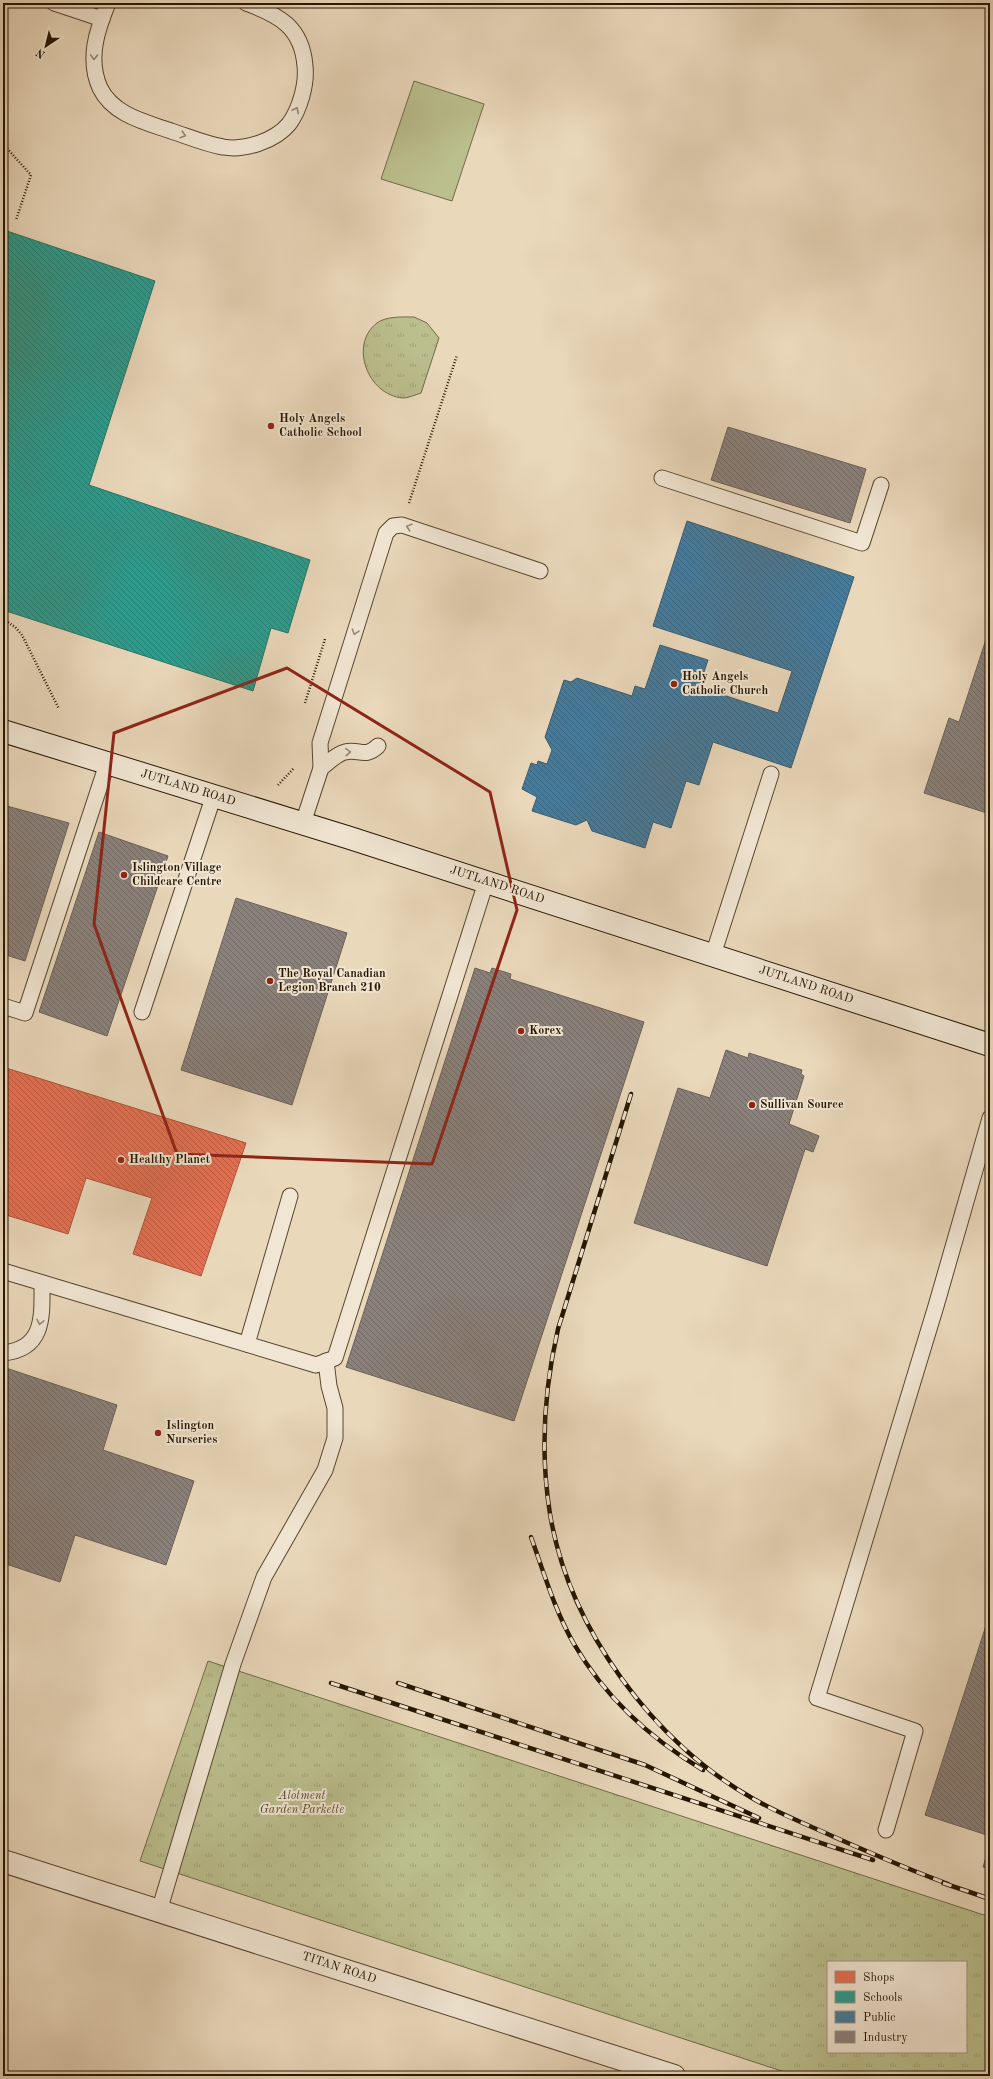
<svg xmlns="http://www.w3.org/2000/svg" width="993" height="2079" font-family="'Old Standard TT',serif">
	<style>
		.grass { fill: url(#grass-tufts); stroke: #706a46; fill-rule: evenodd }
		.pitch { fill: #bbbe8d; stroke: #706a46 }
		.shops { fill: url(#shops-back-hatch); stroke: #ad5439 }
		.schools { fill: url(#schools-back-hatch); stroke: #297464 }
		.public { fill: url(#public-back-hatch); stroke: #3c5d6e }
		.industry { fill: url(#industry-back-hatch); stroke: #6c6157 }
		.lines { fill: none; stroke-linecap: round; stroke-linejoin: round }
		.lane-casing { stroke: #57462f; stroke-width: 17 }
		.street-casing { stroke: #57462f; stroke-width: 24 }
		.secondary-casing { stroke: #261600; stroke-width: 24 }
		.path { stroke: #261600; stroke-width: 2.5; stroke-dasharray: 1 2; stroke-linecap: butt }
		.lane { stroke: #f1e6d3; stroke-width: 15 }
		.street { stroke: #f1e6d3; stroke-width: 22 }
		.secondary { stroke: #f1e6d3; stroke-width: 22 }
		.rail-casing { stroke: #261600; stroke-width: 4.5 }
		.rail { stroke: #f1e6d3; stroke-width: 3; stroke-dasharray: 9; stroke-linecap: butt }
		.oneway { stroke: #968874 }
		.marked { fill: none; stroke: #8f2418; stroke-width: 3; stroke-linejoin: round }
		.poi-dot { fill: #8f2418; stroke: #f1e6d3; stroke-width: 1.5 }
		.labels { text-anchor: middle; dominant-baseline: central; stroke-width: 4; stroke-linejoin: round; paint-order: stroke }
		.poi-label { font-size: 12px; font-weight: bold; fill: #261600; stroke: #f1e6d3; text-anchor: start }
		.street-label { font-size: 12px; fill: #261600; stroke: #f1e6d3 }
		.park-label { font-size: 12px; font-style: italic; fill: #53482a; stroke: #f1e6d3 }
	</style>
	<defs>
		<pattern id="grass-tufts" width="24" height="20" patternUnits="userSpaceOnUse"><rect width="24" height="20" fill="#bbbe8d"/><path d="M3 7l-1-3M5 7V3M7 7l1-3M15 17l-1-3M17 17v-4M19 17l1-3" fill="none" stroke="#a1a378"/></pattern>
		<pattern id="shops-back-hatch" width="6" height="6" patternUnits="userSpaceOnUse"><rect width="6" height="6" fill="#e76f51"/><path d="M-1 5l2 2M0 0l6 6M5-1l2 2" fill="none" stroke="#bb5a41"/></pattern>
		<pattern id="schools-back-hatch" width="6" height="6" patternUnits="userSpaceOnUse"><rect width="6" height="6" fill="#2a9d8f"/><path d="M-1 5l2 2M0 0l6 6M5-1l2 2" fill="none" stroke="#247f72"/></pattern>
		<pattern id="public-back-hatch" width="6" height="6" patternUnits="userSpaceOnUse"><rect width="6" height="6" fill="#457b9d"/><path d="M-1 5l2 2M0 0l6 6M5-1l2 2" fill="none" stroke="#39647e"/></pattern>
		<pattern id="industry-back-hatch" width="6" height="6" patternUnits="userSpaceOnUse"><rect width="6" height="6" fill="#8a817c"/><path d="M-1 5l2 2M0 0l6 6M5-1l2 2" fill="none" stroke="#716963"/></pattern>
	</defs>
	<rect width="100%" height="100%" fill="#ead8bb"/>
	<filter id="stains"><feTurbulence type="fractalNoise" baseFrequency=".005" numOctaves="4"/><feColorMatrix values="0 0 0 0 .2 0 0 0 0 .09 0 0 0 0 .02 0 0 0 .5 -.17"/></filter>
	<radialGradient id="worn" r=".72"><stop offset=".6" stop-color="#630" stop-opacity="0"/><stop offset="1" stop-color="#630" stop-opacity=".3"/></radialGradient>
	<g class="grass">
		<path d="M 414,317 L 427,323 L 439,338 L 421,393 C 415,395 408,398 403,398 C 367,395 349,344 377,323 C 386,316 403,317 414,317 Z"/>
		<path d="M 208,1661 L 990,1917 L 990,2076 L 797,2076 L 140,1861 ZM 828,1962 L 966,1962 L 966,2052 L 828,2052 Z"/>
	</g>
	<polygon class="pitch" points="414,81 484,104 452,201 381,179"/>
	<polygon class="shops" points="3,1067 246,1143 201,1276 133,1254 152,1198 86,1178 68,1234 3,1214"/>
	<polygon class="schools" points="4,230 155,281 89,485 310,560 288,633 271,628 253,691 3,610"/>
	<polygon class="public" points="687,521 854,577 791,768 713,742 699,785 686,781 671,828 653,822 645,848 592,831 587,820 576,825 532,811 537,797 522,789 531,763 537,765 538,761 547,764 552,750 545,737 564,680 571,682 577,678 632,696 635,686 645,689 660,645 708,660 699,687 778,713 792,671 653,626"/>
	<g class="industry">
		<polygon points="728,427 866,469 850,523 711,480"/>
		<polygon points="990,627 990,814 924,793 949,718 959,722"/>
		<polygon points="7,806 69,823 25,961 3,954 3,819"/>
		<polygon points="99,832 168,856 107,1036 39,1012"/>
		<polygon points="236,898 347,933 292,1105 181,1070"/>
		<polygon points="475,968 490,973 492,968 511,974 510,979 644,1022 514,1421 346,1367"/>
		<polygon points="726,1050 748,1058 749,1053 802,1070 801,1074 804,1076 789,1124 819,1136 813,1152 805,1149 767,1266 634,1223 678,1088 710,1098"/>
		<polygon points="3,1367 117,1405 103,1450 194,1481 166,1565 75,1535 60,1582 3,1563"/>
		<polygon points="990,1613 990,1836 925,1815"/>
		<polygon points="990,1844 990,1869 983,1867"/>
	</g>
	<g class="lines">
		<defs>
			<g id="lane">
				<polyline points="54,3 102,19"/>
				<path d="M 108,3 C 97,30 87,59 100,88 C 113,115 145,122 171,131 C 187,136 205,144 223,147 C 244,151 275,141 289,124 C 300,109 307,84 305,66 C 302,27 279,15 246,3"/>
				<polyline points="662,478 862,543 881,485"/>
				<path d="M 321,768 C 328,763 336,754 345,752 C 359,748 364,759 378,746"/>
				<polyline points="303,823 321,768 320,743 386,533 393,526 402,525 540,571"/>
				<polyline points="713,955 771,774"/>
				<polyline points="3,1006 25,1013 107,764"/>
				<polyline points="142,1012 214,795"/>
				<polyline points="3,1271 316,1365 335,1358 486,882"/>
				<polyline points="247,1344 290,1196"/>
				<path d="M 3,1353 C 45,1349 42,1316 42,1283"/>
				<polyline points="886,1830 915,1731 817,1698 936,1306 990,1118"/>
				<polyline points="159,1911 233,1664 264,1577 325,1470 335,1438 335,1408 329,1386 326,1361"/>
			</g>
			<polyline id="street" points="3,1861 674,2076"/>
			<polyline id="secondary" points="3,731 350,838 990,1045"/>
		</defs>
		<use href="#lane" class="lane-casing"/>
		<use href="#street" class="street-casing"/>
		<use href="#secondary" class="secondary-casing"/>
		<g class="path">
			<polyline points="3,144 31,175 16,220"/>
			<polyline points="409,503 457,355"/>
			<polyline points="3,619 15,627 22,635 59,709"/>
			<polyline points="305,703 325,639"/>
			<polyline points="278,785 294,768"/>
		</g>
		<use href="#lane" class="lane"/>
		<use href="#street" class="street"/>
		<use href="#secondary" class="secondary"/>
		<defs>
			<g id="rail">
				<path d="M 631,1094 L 558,1329 C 544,1390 540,1452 550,1514 C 569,1628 653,1742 752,1798 C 774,1811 798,1821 821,1831 C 863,1850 905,1868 948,1884"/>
				<path d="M 531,1537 C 544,1573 555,1611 574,1644 C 605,1697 651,1739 703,1770"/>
				<polyline points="331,1683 873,1860"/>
				<polyline points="398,1683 645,1765 759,1818"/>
				<polyline points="943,1883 990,1899"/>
			</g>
		</defs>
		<use href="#rail" class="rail-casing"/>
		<use href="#rail" class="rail"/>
	</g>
	<defs><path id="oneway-chevron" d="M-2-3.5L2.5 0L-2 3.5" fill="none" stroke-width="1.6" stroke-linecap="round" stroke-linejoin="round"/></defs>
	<g class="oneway">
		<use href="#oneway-chevron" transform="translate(94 57) rotate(92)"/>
		<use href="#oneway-chevron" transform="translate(296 110) rotate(-63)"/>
		<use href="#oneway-chevron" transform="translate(183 135) rotate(17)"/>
		<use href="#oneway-chevron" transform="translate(409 527) rotate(-162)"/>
		<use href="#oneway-chevron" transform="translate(355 632) rotate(108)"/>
		<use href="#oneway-chevron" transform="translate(348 752) rotate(-3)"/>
		<use href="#oneway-chevron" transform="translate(40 1322) rotate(102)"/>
	</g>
	<path class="marked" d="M 287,668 L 490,792 L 517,910 L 432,1164 L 177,1154 L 94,924 L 114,733 Z"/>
	<g class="poi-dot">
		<circle cx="271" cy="426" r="4"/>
		<circle cx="674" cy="684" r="4"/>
		<circle cx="124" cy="875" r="4"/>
		<circle cx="270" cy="981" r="4"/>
		<circle cx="521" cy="1031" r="4"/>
		<circle cx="752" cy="1105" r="4"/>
		<circle cx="121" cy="1160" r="4"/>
		<circle cx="158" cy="1433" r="4"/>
	</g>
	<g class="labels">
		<g class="poi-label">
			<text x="279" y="419">Holy Angels<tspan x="279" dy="14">Catholic School</tspan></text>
			<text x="682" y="677">Holy Angels<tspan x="682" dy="14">Catholic Church</tspan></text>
			<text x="132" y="868">Islington Village<tspan x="132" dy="14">Childcare Centre</tspan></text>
			<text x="278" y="974">The Royal Canadian<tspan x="278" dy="14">Legion Branch 210</tspan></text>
			<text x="529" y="1031">Korex</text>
			<text x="760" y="1105">Sullivan Source</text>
			<text x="129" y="1160">Healthy Planet</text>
			<text x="166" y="1426">Islington<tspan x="166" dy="14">Nurseries</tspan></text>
		</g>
		<g class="street-label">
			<text transform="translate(188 788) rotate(17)">JUTLAND ROAD</text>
			<text transform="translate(497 885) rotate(18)">JUTLAND ROAD</text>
			<text transform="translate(806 985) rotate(18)">JUTLAND ROAD</text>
			<text transform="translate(339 1968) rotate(18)">TITAN ROAD</text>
		</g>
		<g class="park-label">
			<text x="302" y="1796">Alotment<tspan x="302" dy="14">Garden Parkette</tspan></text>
		</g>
	</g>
	<rect width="993" height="2079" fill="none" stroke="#ead8bb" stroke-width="16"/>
	<rect x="4" y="4" width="985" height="2071" fill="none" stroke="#261600" stroke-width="2"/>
	<rect x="8" y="8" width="977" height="2063" fill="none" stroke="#261600"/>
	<rect x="827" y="1961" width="140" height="92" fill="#f1e6d3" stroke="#a0937f"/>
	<rect x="835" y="1971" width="20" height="12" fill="#e76f51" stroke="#a0937f"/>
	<text x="863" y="1981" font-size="12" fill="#261600">Shops</text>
	<rect x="835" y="1991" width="20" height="12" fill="#2a9d8f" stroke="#a0937f"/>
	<text x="863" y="2001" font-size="12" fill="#261600">Schools</text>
	<rect x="835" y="2011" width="20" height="12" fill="#457b9d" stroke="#a0937f"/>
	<text x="863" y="2021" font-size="12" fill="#261600">Public</text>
	<rect x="835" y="2031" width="20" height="12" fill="#8a817c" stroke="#a0937f"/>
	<text x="863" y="2041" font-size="12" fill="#261600">Industry</text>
	<g transform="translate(46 46) rotate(215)" stroke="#f1e6d3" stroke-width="3" paint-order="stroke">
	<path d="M0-3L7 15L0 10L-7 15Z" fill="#261600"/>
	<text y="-6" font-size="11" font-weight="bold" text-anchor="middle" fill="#261600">N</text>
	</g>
	<rect width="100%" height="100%" filter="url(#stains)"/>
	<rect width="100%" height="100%" fill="url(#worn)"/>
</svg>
